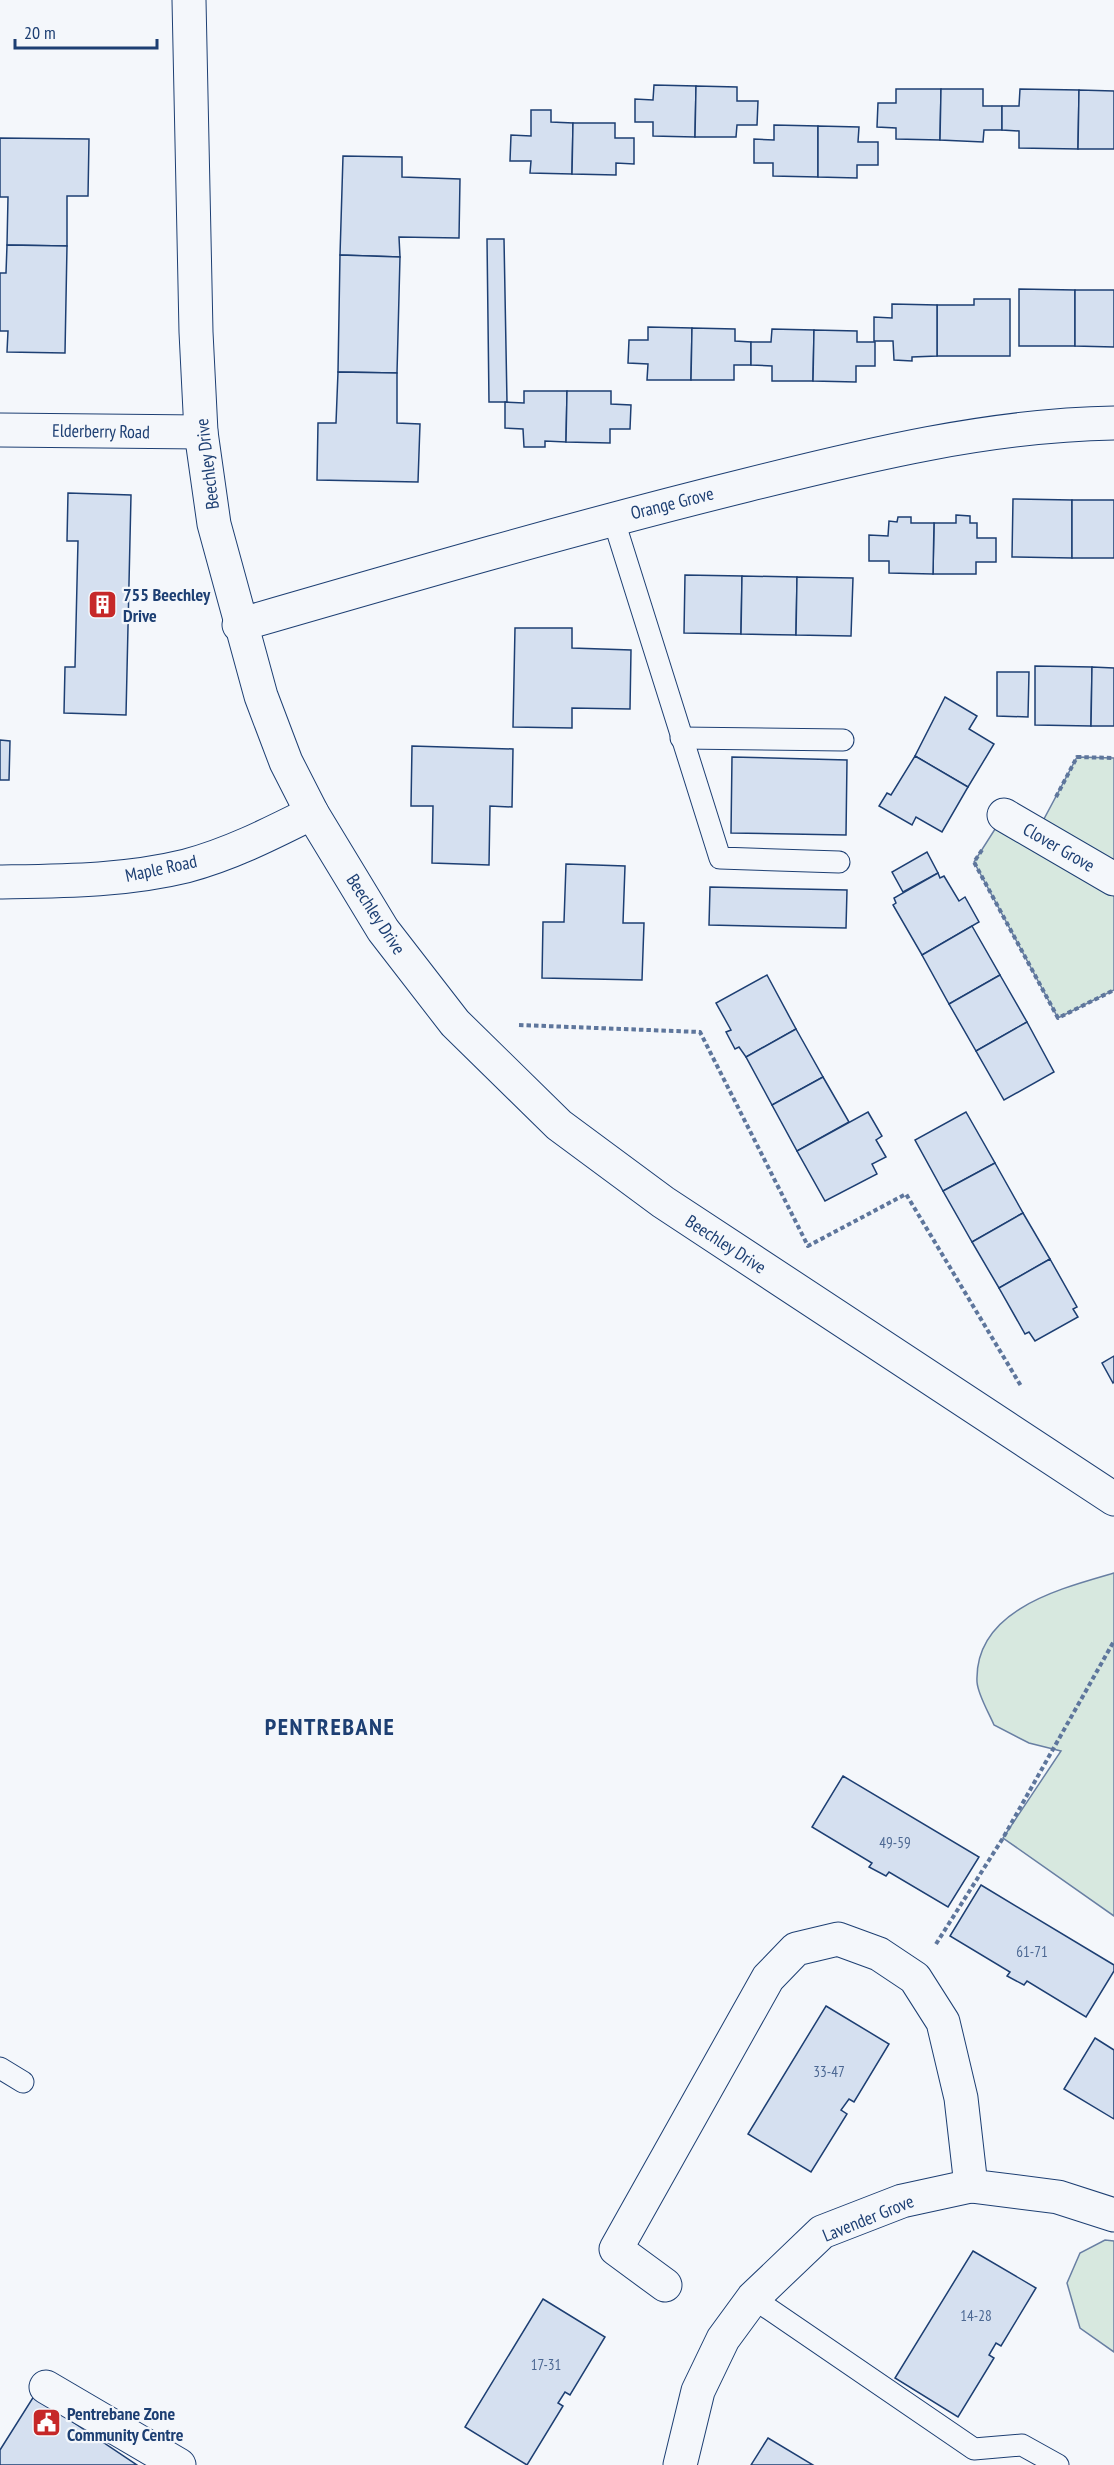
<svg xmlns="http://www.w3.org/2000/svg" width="1114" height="2465" font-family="'PT Sans Narrow',sans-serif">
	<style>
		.green { fill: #d7e8df; stroke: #687fa3; stroke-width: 1.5 }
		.building { fill: #d5e0f0; stroke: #1d3f73; stroke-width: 1.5 }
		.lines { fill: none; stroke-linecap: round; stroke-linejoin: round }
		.lane-casing { stroke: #1d3f73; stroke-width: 23 }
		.street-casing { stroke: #1d3f73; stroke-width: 35 }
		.path { stroke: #5e769c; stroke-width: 4; stroke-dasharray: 4.5 3; stroke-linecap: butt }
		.lane { stroke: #f4f7fb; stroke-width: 21 }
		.street { stroke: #f4f7fb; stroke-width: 33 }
		.labels { text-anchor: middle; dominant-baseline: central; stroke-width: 4.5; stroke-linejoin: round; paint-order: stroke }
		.number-label { font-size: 15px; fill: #4b6792 }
		.street-label { font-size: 18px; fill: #1d3f73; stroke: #f4f7fb }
		.poi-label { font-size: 18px; font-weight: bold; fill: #1d3f73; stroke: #f4f7fb; text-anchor: start }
		.district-label { font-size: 24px; font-weight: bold; letter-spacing: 1.5px; fill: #1d3f73; stroke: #f4f7fb }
	</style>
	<rect width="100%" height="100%" fill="#f4f7fb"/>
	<g class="green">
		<polygon points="1077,757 1114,758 1114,990 1058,1018 974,862 1004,815 1037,832"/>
		<path d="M 1114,1573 L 1114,1916 L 1003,1838 L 1061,1751 L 1029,1743 L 994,1725 C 989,1713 978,1695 977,1682 C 974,1610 1059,1589 1114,1573 Z"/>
		<polygon points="1105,2240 1114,2241 1114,2352 1080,2328 1067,2283 1080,2253"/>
	</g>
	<g class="building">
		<polygon points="654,85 696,86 695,137 653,136 653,122 635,122 635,99 653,100"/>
		<polygon points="696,86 737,87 737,101 758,101 757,125 737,125 736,137 695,137"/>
		<polygon points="896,89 941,89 940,140 896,139 896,128 877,127 878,103 896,103"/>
		<polygon points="941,89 983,89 983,106 1002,106 1002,130 984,130 983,142 940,140"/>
		<polygon points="1020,89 1079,90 1078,149 1019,148 1019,131 1002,130 1002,106 1019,106"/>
		<polygon points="1079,90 1114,91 1114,149 1078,149"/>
		<polygon points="531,110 551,110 551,122 573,123 572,174 530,173 531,161 510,161 511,135 531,136"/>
		<polygon points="573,123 615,123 615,138 634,138 634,164 616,163 616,175 572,174"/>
		<polygon points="774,125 818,126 818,177 773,176 773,163 754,163 754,139 774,140"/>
		<polygon points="818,126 859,127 858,142 878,142 878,165 857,165 857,178 818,177"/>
		<polygon points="0,138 89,139 88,196 67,196 67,246 7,245 8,197 0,197"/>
		<polygon points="343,156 402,157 402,177 460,179 459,238 399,237 400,257 340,255"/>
		<polygon points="487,239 504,239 507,402 489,402"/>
		<polygon points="7,245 67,246 65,353 7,352 8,331 0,331 0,273 6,273"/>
		<polygon points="340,255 400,257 397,373 338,372"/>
		<polygon points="1019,289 1075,290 1075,346 1019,346"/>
		<polygon points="1075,290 1114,290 1114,347 1075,346"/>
		<polygon points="974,299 1010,299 1010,356 937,356 937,305 974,305"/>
		<polygon points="892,304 937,305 937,356 912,357 912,361 894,360 893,341 874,341 874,317 892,318"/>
		<polygon points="648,327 692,328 691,380 647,380 648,364 628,363 629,340 648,340"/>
		<polygon points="692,328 735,329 735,341 751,342 751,365 734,365 734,380 691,380"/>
		<polygon points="772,329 814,330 813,381 772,381 772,366 751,365 751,342 771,342"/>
		<polygon points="814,330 857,331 857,342 875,342 875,366 856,366 856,382 813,381"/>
		<polygon points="338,372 397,373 397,423 420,424 418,482 317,480 318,423 336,423"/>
		<polygon points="524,391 567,391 566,442 545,441 545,447 524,447 523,429 505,428 505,402 524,403"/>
		<polygon points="567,391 611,391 611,404 631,405 630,429 610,429 610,443 566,442"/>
		<polygon points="68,493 131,495 126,715 64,713 65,667 75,667 78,541 67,541"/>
		<polygon points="1013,499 1072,500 1072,558 1012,557"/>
		<rect x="1072" y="500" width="42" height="58"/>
		<polygon points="956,515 970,516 970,523 977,523 977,538 996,538 996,562 976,562 976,574 933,574 934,523 956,523"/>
		<polygon points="898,517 911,517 911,523 934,523 933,574 889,573 889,561 869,561 869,535 888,536 889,521 897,522"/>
		<polygon points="685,575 742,576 741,634 684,633"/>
		<polygon points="742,576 797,577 796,635 741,634"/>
		<polygon points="797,577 853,578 851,636 796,635"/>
		<polygon points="515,628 572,628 572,648 631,650 630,709 572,708 572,728 513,727"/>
		<polygon points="1035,666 1092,667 1091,726 1035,725"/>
		<polygon points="1092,667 1114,668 1114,726 1091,726"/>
		<polygon points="997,672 1029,672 1028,717 997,716"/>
		<polygon points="945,697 977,716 969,729 994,744 968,787 915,756"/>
		<polygon points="0,740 10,741 9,780 0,780"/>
		<polygon points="412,746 513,749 512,807 490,806 489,865 432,863 433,806 411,806"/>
		<polygon points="915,756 968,787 942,832 916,817 912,825 879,806 887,793 891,795"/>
		<polygon points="732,757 847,760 846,835 731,833"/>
		<polygon points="927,852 938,873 903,892 892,872"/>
		<polygon points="566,864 625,866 623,923 644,923 642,980 542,978 543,922 564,922"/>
		<polygon points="938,873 940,878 944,876 959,901 965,897 979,922 922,955 893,905 896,903 894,898"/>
		<polygon points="710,887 847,890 846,928 709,925"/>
		<polygon points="972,926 1000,975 949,1004 922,955"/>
		<polygon points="767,975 796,1029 746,1057 739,1047 735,1049 726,1032 731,1030 716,1003"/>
		<polygon points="1000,975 1027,1022 976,1051 949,1004"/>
		<polygon points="1027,1022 1054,1072 1004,1100 976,1051"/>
		<polygon points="796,1029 823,1077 772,1105 746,1057"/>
		<polygon points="823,1077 849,1122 797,1151 772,1105"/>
		<polygon points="868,1112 882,1136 876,1140 886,1157 872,1164 877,1174 825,1201 797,1151"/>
		<polygon points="966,1112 995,1163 943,1191 915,1140"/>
		<polygon points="995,1163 1023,1213 972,1242 943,1191"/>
		<polygon points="1023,1213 1050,1259 999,1288 972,1242"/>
		<polygon points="1050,1259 1077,1307 1073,1309 1078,1317 1035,1341 1029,1332 1025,1334 999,1288"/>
		<polygon points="1114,1356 1114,1382 1113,1383 1102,1363"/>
		<polygon points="843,1776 979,1857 948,1907 889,1872 886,1876 869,1867 872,1863 812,1827"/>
		<polygon points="981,1885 1114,1965 1114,1971 1086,2017 1027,1981 1024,1985 1007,1976 1010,1972 950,1936"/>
		<polygon points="826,2006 889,2044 854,2102 849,2099 841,2110 847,2114 811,2172 748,2134"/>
		<polygon points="1095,2038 1114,2050 1114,2119 1064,2089"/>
		<polygon points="973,2251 1036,2288 1001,2346 996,2343 989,2355 994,2358 958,2417 895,2378"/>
		<polygon points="543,2299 605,2337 570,2395 565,2392 558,2403 563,2406 527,2465 465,2427"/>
		<polygon points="34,2396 137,2465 0,2465 0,2450"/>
		<polygon points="768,2438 813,2465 751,2465"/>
	</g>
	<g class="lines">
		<defs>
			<g id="lane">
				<polyline points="613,518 720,858 839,862"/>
				<polyline points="681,738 843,740"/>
				<polyline points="0,2068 23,2082"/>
				<polyline points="753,2298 974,2449 1022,2445 1058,2465"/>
			</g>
			<g id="street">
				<polyline points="189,0 196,332 201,432 214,524 261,696 286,762 312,813 383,930 455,1023 559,1125 663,1202 1114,1499"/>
				<polyline points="0,430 201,432"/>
				<path d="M 239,625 C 408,576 577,527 747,485 C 867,455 990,425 1114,423"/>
				<polyline points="1004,815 1114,879"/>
				<path d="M 0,882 C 62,881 125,881 186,866 C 231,854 272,833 312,813"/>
				<polyline points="665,2285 616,2249 768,1978 796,1949 838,1939 879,1954 915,1978 943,2022 961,2098 971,2186"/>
				<polyline points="46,2387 179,2465"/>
				<polyline points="680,2465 698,2391 723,2339 753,2298 822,2232 902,2201 971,2186 1058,2197 1114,2215"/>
			</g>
		</defs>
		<use href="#lane" class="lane-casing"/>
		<use href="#street" class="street-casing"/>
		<g class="path">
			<polyline points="1056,797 1077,757 1114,758"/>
			<polyline points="982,850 974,862 1058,1018 1114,990"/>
			<polyline points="519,1025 700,1032 808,1246 906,1194 1021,1386"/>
			<polyline points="936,1944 1003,1838 1114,1641"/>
		</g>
		<use href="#lane" class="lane"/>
		<use href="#street" class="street"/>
	</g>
	<defs>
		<symbol id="building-square" viewBox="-11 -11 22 22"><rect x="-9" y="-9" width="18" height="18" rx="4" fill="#c62828" stroke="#f4f7fb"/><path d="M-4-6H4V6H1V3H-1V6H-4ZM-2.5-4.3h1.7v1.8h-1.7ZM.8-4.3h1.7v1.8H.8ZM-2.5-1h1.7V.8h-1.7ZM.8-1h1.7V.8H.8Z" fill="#fff"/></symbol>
		<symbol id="civic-square" viewBox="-11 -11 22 22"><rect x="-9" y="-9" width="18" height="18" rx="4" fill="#c62828" stroke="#f4f7fb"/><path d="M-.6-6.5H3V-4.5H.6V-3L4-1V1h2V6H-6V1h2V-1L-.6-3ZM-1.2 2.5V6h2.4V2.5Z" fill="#fff"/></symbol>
	</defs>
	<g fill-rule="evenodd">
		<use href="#building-square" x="86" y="588" width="33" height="33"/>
		<use href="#civic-square" x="30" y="2406" width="33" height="33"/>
	</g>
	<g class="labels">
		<g class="number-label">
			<text x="895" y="1842">49-59</text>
			<text x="1032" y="1951">61-71</text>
			<text x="829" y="2071">33-47</text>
			<text x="976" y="2315">14-28</text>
			<text x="546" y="2364">17-31</text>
		</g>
		<g class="street-label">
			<text transform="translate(101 431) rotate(1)">Elderberry Road</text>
			<text transform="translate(207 464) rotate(-97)">Beechley Drive</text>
			<text transform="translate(672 503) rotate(-14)">Orange Grove</text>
			<text transform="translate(1059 847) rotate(30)">Clover Grove</text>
			<text transform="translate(161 868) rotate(-12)">Maple Road</text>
			<text transform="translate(376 914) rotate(57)">Beechley Drive</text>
			<text transform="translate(726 1244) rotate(33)">Beechley Drive</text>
			<text transform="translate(868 2218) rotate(-22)">Lavender Grove</text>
		</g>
		<g class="poi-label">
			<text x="123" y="594">755 Beechley<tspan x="123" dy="21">Drive</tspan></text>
			<text x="67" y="2413">Pentrebane Zone<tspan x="67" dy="21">Community Centre</tspan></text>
		</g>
		<g class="district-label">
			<text x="330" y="1726">PENTREBANE</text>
		</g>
	</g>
	<path d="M15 39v9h142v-9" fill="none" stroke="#1d3f73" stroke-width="3"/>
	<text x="24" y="39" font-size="18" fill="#1d3f73" stroke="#f4f7fb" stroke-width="4.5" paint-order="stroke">20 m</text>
</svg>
